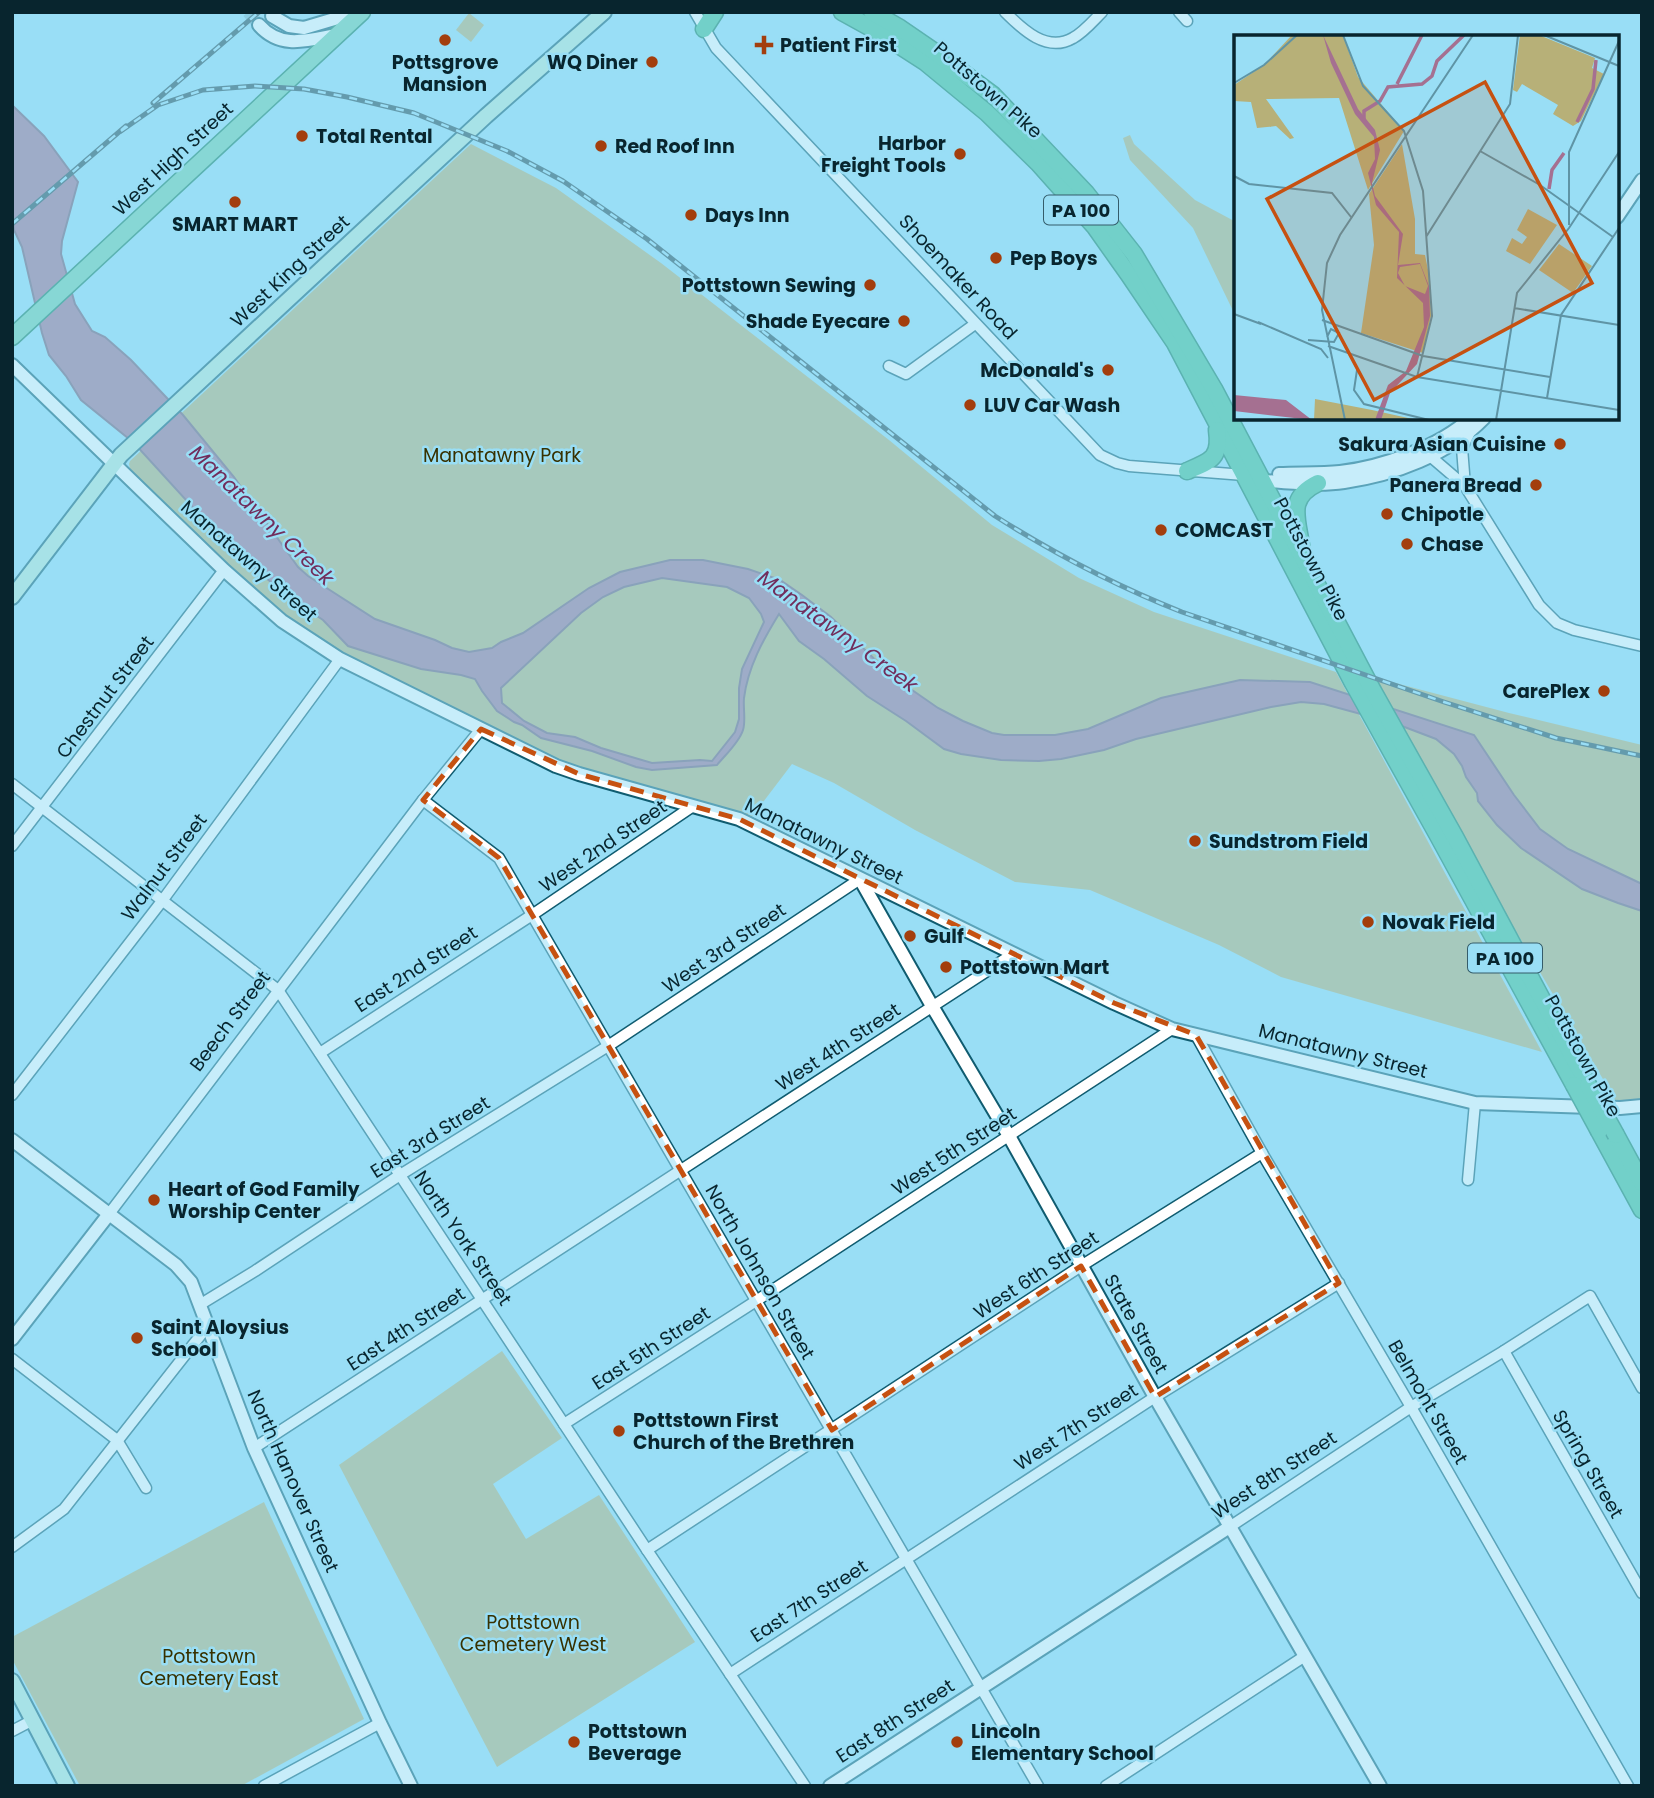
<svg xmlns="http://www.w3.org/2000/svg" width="1654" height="1798" font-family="Poppins,sans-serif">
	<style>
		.green { fill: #b7b078 }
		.water { fill: #a57091; stroke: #765a73; stroke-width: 2; fill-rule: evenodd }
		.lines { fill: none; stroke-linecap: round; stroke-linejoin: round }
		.tertiary-tunnel { stroke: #7cb9cd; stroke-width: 12; stroke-dasharray: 12 6; stroke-linecap: butt }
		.minor-casing { stroke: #105c70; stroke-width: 13 }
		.tertiary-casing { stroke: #105c70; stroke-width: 16 }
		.secondary-casing { stroke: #105c70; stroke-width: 18 }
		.primary-casing { stroke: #107d5d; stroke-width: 19 }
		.trunk-casing { stroke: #107d5d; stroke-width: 19 }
		.minor { stroke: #fff; stroke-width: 10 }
		.tertiary { stroke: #fff; stroke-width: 12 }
		.secondary { stroke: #b8e6d6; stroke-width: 14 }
		.primary { stroke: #72cead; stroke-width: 16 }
		.trunk { stroke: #43be92; stroke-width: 16 }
		.rail-casing { stroke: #254b56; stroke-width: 5 }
		.rail { stroke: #99def5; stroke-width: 2.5; stroke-dasharray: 8; stroke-linecap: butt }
		.trunk-bridge-casing { stroke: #107d5d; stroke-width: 19; stroke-linecap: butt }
		.trunk-bridge { stroke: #43be92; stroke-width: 16 }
		.marked { fill: none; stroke: #c65111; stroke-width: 5; stroke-dasharray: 14 9; stroke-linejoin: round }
		.poi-dot { fill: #a33e0d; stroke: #99def5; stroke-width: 2.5 }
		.labels { text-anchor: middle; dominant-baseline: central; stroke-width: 5; stroke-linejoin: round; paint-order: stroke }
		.shield { fill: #99def5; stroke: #345c6a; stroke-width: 2 }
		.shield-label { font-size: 18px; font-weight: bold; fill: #08252e }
		.poi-label { font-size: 19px; font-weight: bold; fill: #08252e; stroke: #99def5; text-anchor: start }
		.street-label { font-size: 19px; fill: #08252e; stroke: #99def5 }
		.park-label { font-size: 19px; fill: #383100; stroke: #99def5 }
		.water-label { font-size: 21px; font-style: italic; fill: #712e5c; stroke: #99def5 }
		.inset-river { fill: none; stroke: #a57091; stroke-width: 3.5 }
		.inset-road { fill: none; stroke: #5f94a5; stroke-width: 2 }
		.view { fill: #c65111; fill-opacity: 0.15; stroke: #c65111; stroke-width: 3.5 }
		.inset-edge { fill: none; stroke: #08252e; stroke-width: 3.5 }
	</style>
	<rect width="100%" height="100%" fill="#99def5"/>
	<g class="green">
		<polygon points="469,13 484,25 471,42 456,30"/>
		<polygon points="1130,135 1134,144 1195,200 1236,222 1236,317 1193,228 1130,160 1123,138"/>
		<polygon points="471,144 556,188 661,263 889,440 992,525 1079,578 1154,612 1336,672 1542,1052 1281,977 1219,945 1090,890 1015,882 915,830 834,783 792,764 751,818 573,766 534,749 343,653 296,625 266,600 131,473 129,464 130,461"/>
		<polygon points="1365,675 1509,713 1642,745 1642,1103 1620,1108"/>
		<polygon points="502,1351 562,1438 493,1484 526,1539 599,1495 695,1642 497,1767 339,1465"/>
		<polygon points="264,1502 364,1719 241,1786 80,1786 12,1659 12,1637"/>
	</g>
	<path class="water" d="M 12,105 L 44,136 L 78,182 L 62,241 L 61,254 L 75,304 L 92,331 L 105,337 L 131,360 L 183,415 L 234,477 L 298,567 L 308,576 L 375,619 L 435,640 L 452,648 L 469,652 L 492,648 L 501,642 L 523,633 L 589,588 L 620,572 L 670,560 L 703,560 L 748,569 L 780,580 L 802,595 L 831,617 L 892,676 L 938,708 L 963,721 L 992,733 L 1004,735 L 1055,735 L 1088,729 L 1161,698 L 1240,680 L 1310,682 L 1474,735 L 1514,795 L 1540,829 L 1568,849 L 1642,884 L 1642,911 L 1618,903 L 1582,889 L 1521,848 L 1497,825 L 1478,801 L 1477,793 L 1466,777 L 1462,766 L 1454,754 L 1436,739 L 1394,723 L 1324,704 L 1301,702 L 1271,707 L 1136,739 L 1104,750 L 1061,759 L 1039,761 L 1001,760 L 961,754 L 944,749 L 906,721 L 867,696 L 824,659 L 799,641 L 779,614 C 763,640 748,667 744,698 C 743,708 746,721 743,730 C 739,743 725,755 717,765 L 652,770 L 636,767 L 592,751 L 541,738 L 522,725 L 514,722 L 497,711 L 482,691 L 475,679 L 461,675 L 421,669 L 348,646 L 323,620 L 288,597 L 249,563 L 207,523 L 134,443 L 81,400 L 66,376 L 49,355 L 42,333 L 22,247 L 14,230 L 12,217 ZM 662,578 L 727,587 L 749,598 L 761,614 L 764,622 L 742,669 L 739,688 L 739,719 L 735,732 L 712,761 L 700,760 L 652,763 L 601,748 L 575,737 L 547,733 L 524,721 L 502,703 L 501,688 L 581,613 L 603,597 L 624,587 Z"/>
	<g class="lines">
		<polyline class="tertiary-tunnel" points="248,12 259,25"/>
		<defs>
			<g id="minor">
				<polyline points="695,12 716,48 1100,455 1117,463 1129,466 1244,475"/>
				<path d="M 1005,12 C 1023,30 1047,53 1073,38 C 1084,32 1093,21 1102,12"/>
				<polyline points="1179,12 1187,21"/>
				<polyline points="889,366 906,374 975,324"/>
				<polyline points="1429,452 1430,456 1465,486 1539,605 1557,623 1574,630 1642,646"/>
				<polyline points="1465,486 1462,448 1469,434"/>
				<polyline points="12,784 278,990 647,1550 805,1786"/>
				<polyline points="423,800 499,858 1038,1786"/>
				<polyline points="12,846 224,570"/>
				<polyline points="1196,1035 1262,1153 1411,1407 1628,1786"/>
				<polyline points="320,1053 532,915 693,806"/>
				<polyline points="12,1095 162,901 340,659"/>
				<polyline points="1468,1180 1475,1103"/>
				<polyline points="109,1214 423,800 481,729"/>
				<polyline points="201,1304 255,1271 400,1175 608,1046 860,879"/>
				<polyline points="1504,1351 1642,1593"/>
				<polyline points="12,1359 117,1440 146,1488"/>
				<polyline points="564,1424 756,1301 1172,1029"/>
				<polyline points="254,1448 1013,954"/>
				<polyline points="1231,1526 1411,1407 1504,1351 1590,1296 1642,1388"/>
				<polyline points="12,1547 64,1509 207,1327"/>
				<polyline points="647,1550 1081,1266 1262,1153"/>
				<polyline points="730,1674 1155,1397 1339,1283"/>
				<polyline points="12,1731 33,1720"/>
				<polyline points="264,1786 380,1723"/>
				<polyline points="1106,1786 1305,1656"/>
			</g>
			<g id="tertiary">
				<polyline points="272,16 289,26 304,28 358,12"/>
				<path d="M 259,25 C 281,50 308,40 337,35"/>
				<polyline points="1617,217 1642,180"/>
				<polyline points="12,365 224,570 282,621 340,659 556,766 579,774 739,819 1114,1003 1172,1029 1475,1103 1620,1108 1642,1106"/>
				<path d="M 1279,474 C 1299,473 1320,474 1340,472 C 1383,467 1439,447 1471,418"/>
				<path d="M 1258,480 L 1263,481 C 1289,482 1318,486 1344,482 C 1394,475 1448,455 1484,418"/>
				<polyline points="860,879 932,1006 1009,1136 1155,1397 1380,1786"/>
				<polyline points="12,1140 176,1265 191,1282 254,1448 380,1723 411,1786"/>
				<polyline points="12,1339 109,1214"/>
				<polyline points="830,1786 1231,1526"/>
			</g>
			<g id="secondary">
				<polyline points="12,597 121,455 486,116 604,12"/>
				<polyline points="12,1681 67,1786"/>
			</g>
			<polyline id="primary" points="12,337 362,12"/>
			<g id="trunk">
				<polyline points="842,12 880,33 925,62 987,113 1038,163 1095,227 1129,275 1175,343 1353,683 1436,832 1574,1085"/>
				<polyline points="872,12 900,28 935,52 993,95 1086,193 1134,254 1214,389 1373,691 1455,837 1588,1085"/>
				<polyline points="704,29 715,12"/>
				<path d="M 1187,471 C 1211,461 1221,458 1217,430"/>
				<path d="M 1301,545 C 1297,517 1287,498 1318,483"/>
				<polyline points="1599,1131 1642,1210"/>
				<polyline points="1616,1135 1642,1183"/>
			</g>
		</defs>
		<use href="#minor" class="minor-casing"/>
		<use href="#tertiary" class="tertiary-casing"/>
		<use href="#secondary" class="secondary-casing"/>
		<use href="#primary" class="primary-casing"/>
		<use href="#trunk" class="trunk-casing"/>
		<use href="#minor" class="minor"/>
		<use href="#tertiary" class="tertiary"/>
		<use href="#secondary" class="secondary"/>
		<use href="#primary" class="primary"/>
		<use href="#trunk" class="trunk"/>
		<defs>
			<g id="rail">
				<polyline points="153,103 259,12"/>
				<path d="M 121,131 L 158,105 L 203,90 L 255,86 L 304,89 L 347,97 L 414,113 L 507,151 L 563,181 L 647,239 L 995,516 C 1055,554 1116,586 1182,612 L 1444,702 L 1556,738 L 1642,756"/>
				<polyline points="12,224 126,126"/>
			</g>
		</defs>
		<use href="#rail" class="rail-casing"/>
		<use href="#rail" class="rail"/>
		<defs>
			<g id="trunk-bridge">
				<polyline points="1574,1085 1599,1131"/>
				<polyline points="1588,1085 1616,1135"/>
			</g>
		</defs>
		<use href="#trunk-bridge" class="trunk-bridge-casing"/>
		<use href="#trunk-bridge" class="trunk-bridge"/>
	</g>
	<path d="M0 0H1654V1798H0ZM 481,729 L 579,774 L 739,819 L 1114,1003 L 1196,1035 L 1339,1283 L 1155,1397 L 1081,1266 L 832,1430 L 499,858 L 423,800 Z" fill="#99def5" fill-opacity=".55" fill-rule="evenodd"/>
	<path class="marked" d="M 481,729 L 579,774 L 739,819 L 1114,1003 L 1196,1035 L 1339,1283 L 1155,1397 L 1081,1266 L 832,1430 L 499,858 L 423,800 Z"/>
	<g class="poi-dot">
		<circle cx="445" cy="40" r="7"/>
		<path d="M760.5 34.5h7v7h7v7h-7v7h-7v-7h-7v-7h7z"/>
		<circle cx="652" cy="62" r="7"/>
		<circle cx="302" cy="136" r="7"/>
		<circle cx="601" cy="146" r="7"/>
		<circle cx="960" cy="154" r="7"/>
		<circle cx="235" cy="202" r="7"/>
		<circle cx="691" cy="215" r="7"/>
		<circle cx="996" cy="258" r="7"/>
		<circle cx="870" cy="285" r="7"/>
		<circle cx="904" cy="321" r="7"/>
		<circle cx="1108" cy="370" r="7"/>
		<circle cx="970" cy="405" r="7"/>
		<circle cx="1560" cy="444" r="7"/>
		<circle cx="1536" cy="485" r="7"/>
		<circle cx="1387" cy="514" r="7"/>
		<circle cx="1161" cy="530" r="7"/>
		<circle cx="1407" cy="544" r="7"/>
		<circle cx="1604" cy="691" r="7"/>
		<circle cx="1195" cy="841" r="7"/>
		<circle cx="1368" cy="922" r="7"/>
		<circle cx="910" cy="936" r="7"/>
		<circle cx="946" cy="967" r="7"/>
		<circle cx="154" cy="1200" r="7"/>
		<circle cx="137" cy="1338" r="7"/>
		<circle cx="619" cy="1431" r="7"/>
		<circle cx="574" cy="1742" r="7"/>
		<circle cx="957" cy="1742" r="7"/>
	</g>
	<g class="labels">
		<g class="shield">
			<rect x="1044" y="195.5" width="74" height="29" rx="5"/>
			<rect x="1468" y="943.5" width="74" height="29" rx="5"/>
		</g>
		<g class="shield-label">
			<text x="1081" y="210">PA 100</text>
			<text x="1505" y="958">PA 100</text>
		</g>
		<g class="poi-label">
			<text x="780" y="45">Patient First</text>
			<text x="445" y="62" text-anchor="middle">Pottsgrove<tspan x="445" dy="22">Mansion</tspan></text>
			<text x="638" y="62" text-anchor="end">WQ Diner</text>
			<text x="316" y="136">Total Rental</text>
			<text x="946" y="143" text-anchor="end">Harbor<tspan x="946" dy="22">Freight Tools</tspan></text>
			<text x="615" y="146">Red Roof Inn</text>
			<text x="705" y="215">Days Inn</text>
			<text x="235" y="224" text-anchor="middle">SMART MART</text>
			<text x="1010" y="258">Pep Boys</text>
			<text x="856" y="285" text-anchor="end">Pottstown Sewing</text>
			<text x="890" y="321" text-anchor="end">Shade Eyecare</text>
			<text x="1094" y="370" text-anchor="end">McDonald's</text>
			<text x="984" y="405">LUV Car Wash</text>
			<text x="1546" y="444" text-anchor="end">Sakura Asian Cuisine</text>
			<text x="1522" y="485" text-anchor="end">Panera Bread</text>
			<text x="1401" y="514">Chipotle</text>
			<text x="1175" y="530">COMCAST</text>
			<text x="1421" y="544">Chase</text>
			<text x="1590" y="691" text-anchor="end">CarePlex</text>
			<text x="1209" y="841">Sundstrom Field</text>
			<text x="1382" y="922">Novak Field</text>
			<text x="924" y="936">Gulf</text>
			<text x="960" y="967">Pottstown Mart</text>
			<text x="168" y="1189">Heart of God Family<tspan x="168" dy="22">Worship Center</tspan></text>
			<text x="151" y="1327">Saint Aloysius<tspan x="151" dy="22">School</tspan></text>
			<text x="633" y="1420">Pottstown First<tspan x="633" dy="22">Church of the Brethren</tspan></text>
			<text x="588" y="1731">Pottstown<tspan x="588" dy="22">Beverage</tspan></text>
			<text x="971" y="1731">Lincoln<tspan x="971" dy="22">Elementary School</tspan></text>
		</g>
		<g class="street-label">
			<text transform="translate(988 90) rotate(41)">Pottstown Pike</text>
			<text transform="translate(173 159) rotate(-43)">West High Street</text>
			<text transform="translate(290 271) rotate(-43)">West King Street</text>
			<text transform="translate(958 277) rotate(47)">Shoemaker Road</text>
			<text transform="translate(1311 559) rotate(62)">Pottstown Pike</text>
			<text transform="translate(249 561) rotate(41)">Manatawny Street</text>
			<text transform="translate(105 697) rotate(-53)">Chestnut Street</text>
			<text transform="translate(824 841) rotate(26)">Manatawny Street</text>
			<text transform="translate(603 846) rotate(-34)">West 2nd Street</text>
			<text transform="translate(164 867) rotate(-53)">Walnut Street</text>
			<text transform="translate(724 948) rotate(-34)">West 3rd Street</text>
			<text transform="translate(416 969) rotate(-33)">East 2nd Street</text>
			<text transform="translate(230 1021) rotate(-53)">Beech Street</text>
			<text transform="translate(838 1047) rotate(-33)">West 4th Street</text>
			<text transform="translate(1343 1051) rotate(14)">Manatawny Street</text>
			<text transform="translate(1583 1056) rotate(61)">Pottstown Pike</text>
			<text transform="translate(430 1137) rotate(-32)">East 3rd Street</text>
			<text transform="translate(954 1151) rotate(-33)">West 5th Street</text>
			<text transform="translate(463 1238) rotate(56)">North York Street</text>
			<text transform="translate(760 1272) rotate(60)">North Johnson Street</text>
			<text transform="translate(1036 1275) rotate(-33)">West 6th Street</text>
			<text transform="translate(1136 1324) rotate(61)">State Street</text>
			<text transform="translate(406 1329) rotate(-33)">East 4th Street</text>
			<text transform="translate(651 1348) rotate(-33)">East 5th Street</text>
			<text transform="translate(1428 1402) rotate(60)">Belmont Street</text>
			<text transform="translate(1076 1427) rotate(-33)">West 7th Street</text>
			<text transform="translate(1588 1464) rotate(60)">Spring Street</text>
			<text transform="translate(1274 1475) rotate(-33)">West 8th Street</text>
			<text transform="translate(293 1481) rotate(66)">North Hanover Street</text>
			<text transform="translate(809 1601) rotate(-33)">East 7th Street</text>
			<text transform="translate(895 1721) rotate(-33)">East 8th Street</text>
		</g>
		<g class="park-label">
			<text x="502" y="455">Manatawny Park</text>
			<text x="533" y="1622">Pottstown<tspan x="533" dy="22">Cemetery West</tspan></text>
			<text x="209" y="1656">Pottstown<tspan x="209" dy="22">Cemetery East</tspan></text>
		</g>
		<g class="water-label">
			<text transform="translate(262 515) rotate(44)">Manatawny Creek</text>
			<text transform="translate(838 631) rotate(36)">Manatawny Creek</text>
		</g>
	</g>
	<g transform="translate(1234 35)">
		<rect width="385" height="385" fill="#99def5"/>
		<path d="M 109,0 L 124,42 L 170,96 L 134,155 L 105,63 L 32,64 L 60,103 L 56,104 L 42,91 L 23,93 L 17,67 L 0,66 L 0,50 L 30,30 L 57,1 ZM 286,0 L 305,0 L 361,23 L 358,33 L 370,39 L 347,86 L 339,91 L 319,79 L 324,70 L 288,49 L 283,57 L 279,55 ZM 168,109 L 181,184 L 181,219 L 191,220 L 196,245 L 197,281 L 189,318 L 127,298 L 140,210 L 135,159 ZM 294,174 L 323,190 L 296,229 L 272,216 L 278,203 L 288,209 L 293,202 L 283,195 ZM 325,209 L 358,231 L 339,258 L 305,235 ZM 81,364 L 138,375 L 183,385 L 80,385 Z" fill="#b7b078"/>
		<path d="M 89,0 L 124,74 L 141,95 L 146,115 L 138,148 L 141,161 L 169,199 L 164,230 L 186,228 L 195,251 L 196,281 L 183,329 L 156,358 L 147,385 L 141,385 L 154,350 L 172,336 L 190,292 L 189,268 L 163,243 L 165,197 L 142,170 L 134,138 L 141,124 L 140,102 L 121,79 L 97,28 ZM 186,229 L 194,251 L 191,259 L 171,251 L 164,238 L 166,232 ZM 0,360 L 52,365 L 78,385 L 0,376 Z" fill="#a57091" fill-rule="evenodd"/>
		<path class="inset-river" d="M 163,49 L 188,0M 130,86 L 130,76 L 146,66 L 154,52 L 188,49 L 198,41 L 203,26 L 230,0M 343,87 L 359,54 L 362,25M 315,154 L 318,135 L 330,118"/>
		<path class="inset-road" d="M 109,0 L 129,51 L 170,96 L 189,156 L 198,281 L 183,342M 310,0 L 385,31M 0,48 L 30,30 L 63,0M 246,116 L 306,150 L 379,202M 0,141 L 15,149 L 98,158 L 117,182M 335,190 L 335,117 L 385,6M 192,202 L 276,69 L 284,0M 280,273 L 385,290M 0,279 L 27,289M 88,285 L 189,321 L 316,342M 24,287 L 87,314 L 94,323M 74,305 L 100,307 L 105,298 L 97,294 L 93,302M 94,311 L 183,342 L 385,375M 123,335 L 120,355 L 130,369 L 195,385M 267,356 L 283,258 L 335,193 L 385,117M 313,363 L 327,280 L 385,193M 111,385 L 88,275 L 93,228 L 106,200 L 239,0M 262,385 L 267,356"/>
		<path class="view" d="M 251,47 L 358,248 L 140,365 L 33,164 Z"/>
		<rect width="385" height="385" class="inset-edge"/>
	</g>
	<rect width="1654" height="1798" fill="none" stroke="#08252e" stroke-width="28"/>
</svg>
